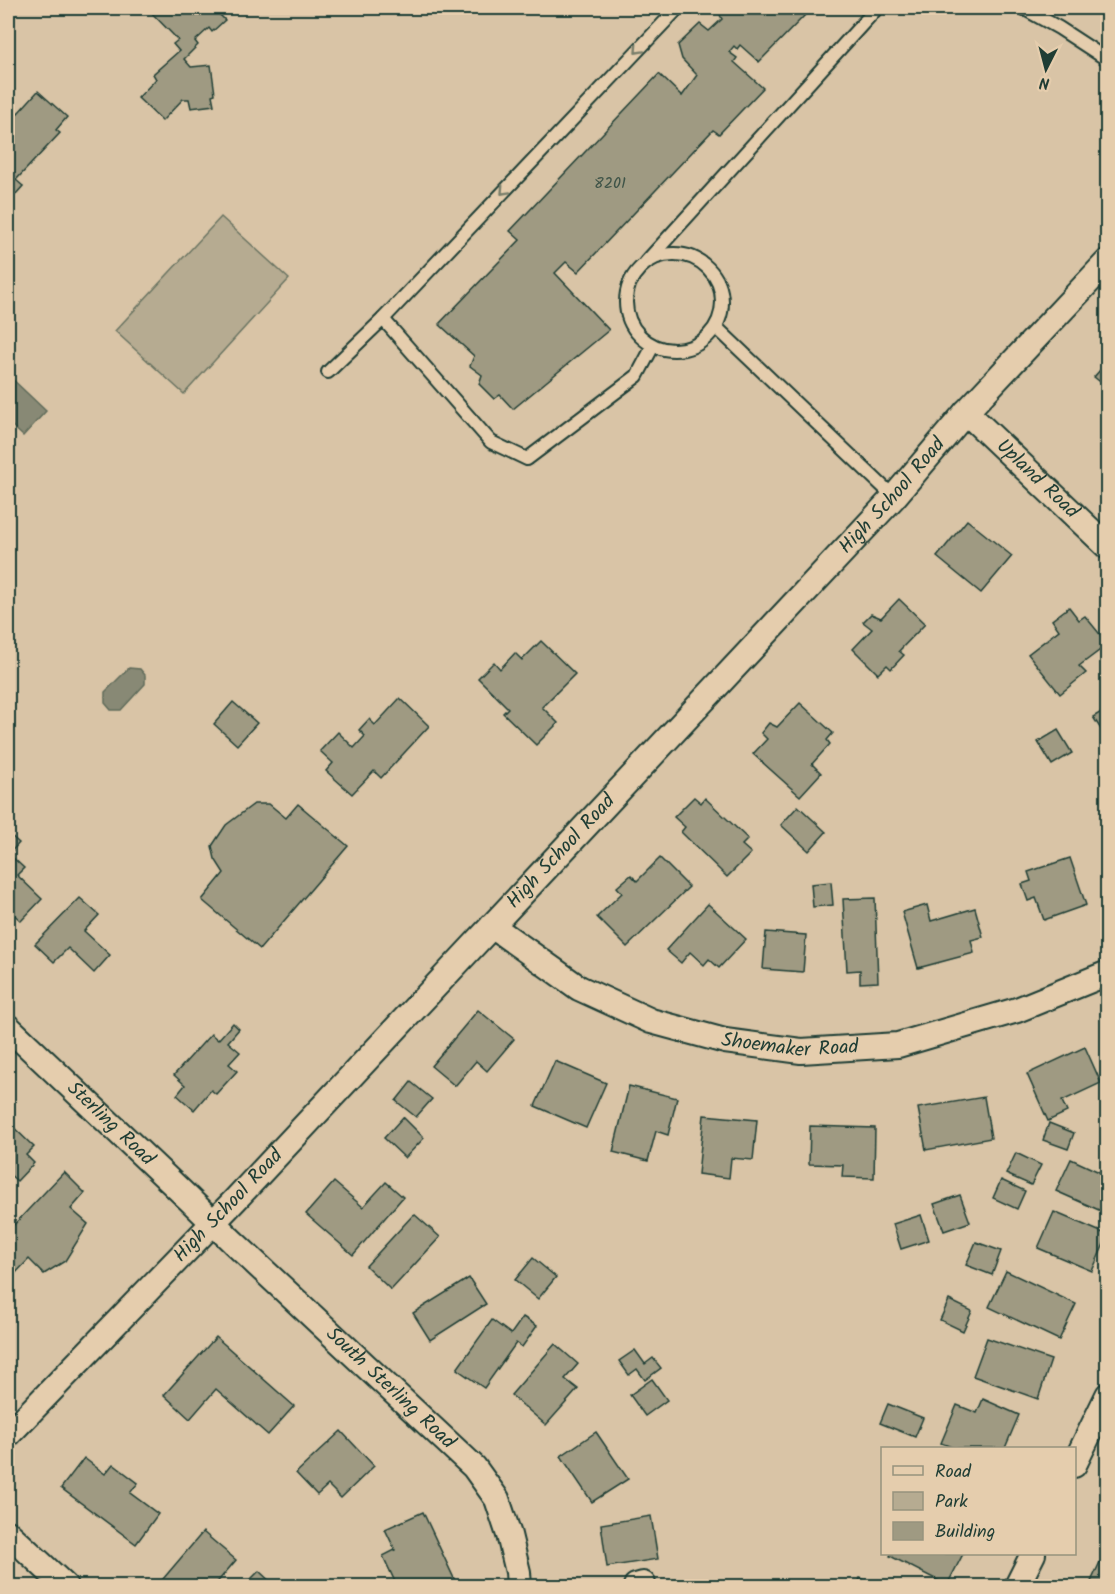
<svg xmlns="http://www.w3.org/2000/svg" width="1115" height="1594" font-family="Kalam,sans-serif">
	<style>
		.green { fill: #b6ab91; stroke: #6a7462; stroke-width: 1.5 }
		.water { fill: #888974; stroke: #5e6b5a; stroke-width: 1.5 }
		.building { fill: #9f9a82; stroke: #1f3d34; stroke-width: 1.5 }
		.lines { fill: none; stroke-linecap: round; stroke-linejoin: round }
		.lane-casing { stroke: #1f3d34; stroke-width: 16 }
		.street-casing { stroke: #1f3d34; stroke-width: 28 }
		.lane { stroke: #e5cdad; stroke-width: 12 }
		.street { stroke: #e5cdad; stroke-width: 24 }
		.oneway { stroke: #787e6a }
		.labels { text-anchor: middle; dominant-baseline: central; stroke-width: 6; stroke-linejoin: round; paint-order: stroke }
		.number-label { font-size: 16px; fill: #3f5448 }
		.street-label { font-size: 20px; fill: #1f3d34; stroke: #e5cdad }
	</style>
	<rect width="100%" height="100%" fill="#d9c4a6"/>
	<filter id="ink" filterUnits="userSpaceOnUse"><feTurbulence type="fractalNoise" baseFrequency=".0167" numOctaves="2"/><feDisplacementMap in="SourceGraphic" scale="12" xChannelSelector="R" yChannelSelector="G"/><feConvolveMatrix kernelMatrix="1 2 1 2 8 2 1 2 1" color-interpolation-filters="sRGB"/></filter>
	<g filter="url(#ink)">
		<polygon class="green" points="221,217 289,279 184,394 115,331"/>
		<g class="water">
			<polygon points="8,375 46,411 23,436 8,422"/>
			<polygon points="129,668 140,669 145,675 145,684 121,710 111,710 105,703 105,692"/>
		</g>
		<g class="building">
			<polygon points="147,8 213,8 225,20 212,32 209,28 195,41 198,45 184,59 191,67 211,65 215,94 212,95 214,105 191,108 189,99 183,99 162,121 138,98 156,79 153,74 179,51 173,44 178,40"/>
			<polygon points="727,8 806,8 809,11 759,62 740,45 737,49 734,46 729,52 737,58 734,62 763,88 719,134 713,130 578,272 566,262 555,273 609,330 513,409 500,395 494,399 479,384 482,375 470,366 474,356 439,324 520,240 510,231 659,74 682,96 697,75 682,59 678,45 700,24 709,31 722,19 720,15"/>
			<polygon points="38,91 67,117 56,130 60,133 16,180 23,186 8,203 8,124"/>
			<polygon points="1108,361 1108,388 1094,377"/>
			<polygon points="967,520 1012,556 981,593 937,557"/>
			<polygon points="899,599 925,624 899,651 904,655 891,669 887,665 878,674 853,649 872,629 863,622 871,614 881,618"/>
			<polygon points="1069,607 1079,620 1085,616 1108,644 1079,666 1086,673 1060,694 1028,654 1059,630 1052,620"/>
			<polygon points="541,641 575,674 542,707 558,723 536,745 503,713 508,708 478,678 494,662 500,669 515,653 522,660"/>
			<polygon points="400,698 429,726 381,778 374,771 352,794 326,771 333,763 320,751 338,732 354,748 365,736 359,730 369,719 375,725"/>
			<polygon points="233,702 257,723 237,745 214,724"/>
			<polygon points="800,703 833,733 827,740 830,744 812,764 821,773 800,796 753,754 767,739 761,733 769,723 777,727"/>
			<polygon points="1108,708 1108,740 1093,717"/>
			<polygon points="1058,730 1072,753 1052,765 1038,742"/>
			<polygon points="694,797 701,803 705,798 748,839 742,845 751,853 727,877 681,832 685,827 674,817"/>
			<polygon points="254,804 269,804 286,818 298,804 348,846 260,949 202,900 224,873 215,859 212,846 226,825"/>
			<polygon points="798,806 826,832 809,851 781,825"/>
			<polygon points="8,833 19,843 9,854 24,868 17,875 42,899 21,921 8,909"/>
			<polygon points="660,858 689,887 627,947 597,917 622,893 617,887 631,875 637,881"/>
			<polygon points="1070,858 1086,905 1044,920 1036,898 1028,901 1022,884 1031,881 1028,872"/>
			<polygon points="831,882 833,905 813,907 811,884"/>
			<polygon points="80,898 99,915 84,931 110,955 94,973 68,948 54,962 35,944"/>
			<polygon points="875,898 878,982 860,983 860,970 847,971 843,899"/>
			<polygon points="708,904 746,939 719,968 709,959 704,965 690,952 681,963 666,950"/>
			<polygon points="927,905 931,921 975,908 983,937 971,940 974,953 918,968 902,912"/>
			<polygon points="766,932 806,935 803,972 763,969"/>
			<polygon points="478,1010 514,1039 487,1071 476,1061 455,1086 431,1066"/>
			<polygon points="233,1023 239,1029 228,1042 240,1052 229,1064 237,1071 216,1094 211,1090 194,1110 177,1095 185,1085 174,1075 211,1034 218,1040"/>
			<polygon points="1085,1047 1101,1083 1062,1101 1067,1112 1048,1121 1027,1074"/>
			<polygon points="555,1061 606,1083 586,1128 535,1106"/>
			<polygon points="411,1082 432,1099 416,1117 396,1101"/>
			<polygon points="629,1086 677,1098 668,1135 656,1131 648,1161 613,1152"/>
			<polygon points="984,1097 991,1138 926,1150 918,1108"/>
			<polygon points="704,1115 757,1120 753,1160 731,1158 729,1178 698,1174"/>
			<polygon points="403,1117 424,1138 405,1158 384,1138"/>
			<polygon points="8,1122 34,1147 26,1155 34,1163 17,1181 8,1173"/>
			<polygon points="1049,1123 1074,1133 1068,1149 1043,1140"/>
			<polygon points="810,1126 875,1128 874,1178 842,1177 843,1165 809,1164"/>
			<polygon points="1016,1153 1041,1165 1031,1185 1006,1174"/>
			<polygon points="1071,1159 1108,1176 1108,1214 1056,1191"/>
			<polygon points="64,1172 85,1193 71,1209 88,1224 65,1261 44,1274 29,1259 10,1279 8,1276 8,1231"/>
			<polygon points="1001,1180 1025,1191 1017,1209 993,1198"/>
			<polygon points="334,1182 363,1207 386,1182 403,1197 353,1255 306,1214"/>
			<polygon points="960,1195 970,1222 944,1231 934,1204"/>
			<polygon points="1054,1212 1108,1235 1092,1271 1038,1248"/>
			<polygon points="414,1214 440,1237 391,1290 366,1266"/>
			<polygon points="921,1215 929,1240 901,1249 893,1224"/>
			<polygon points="976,1242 1001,1251 992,1275 966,1265"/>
			<polygon points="533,1258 556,1277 538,1299 515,1280"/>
			<polygon points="1006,1271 1076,1304 1059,1340 989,1307"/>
			<polygon points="469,1278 486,1304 430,1340 413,1313"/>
			<polygon points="949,1300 972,1311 963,1331 940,1320"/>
			<polygon points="523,1317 537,1326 522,1347 516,1343 484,1388 457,1369 492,1320 511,1334"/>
			<polygon points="216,1337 294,1406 268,1435 216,1389 190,1419 164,1395"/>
			<polygon points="987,1338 1051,1360 1038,1399 973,1376"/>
			<polygon points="555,1344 578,1364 565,1379 578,1389 546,1425 511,1395"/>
			<polygon points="635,1350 645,1364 653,1358 661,1368 645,1380 637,1369 629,1375 619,1361"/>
			<polygon points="652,1379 667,1400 645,1416 630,1395"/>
			<polygon points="983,1399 1019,1415 1005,1448 954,1448 941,1443 957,1405 977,1413"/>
			<polygon points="888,1404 923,1418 915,1437 880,1423"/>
			<polygon points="341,1431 374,1466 341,1498 328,1485 317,1495 296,1473"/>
			<polygon points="596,1432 628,1479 592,1502 561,1456"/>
			<polygon points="84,1458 105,1474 113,1464 138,1483 130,1493 158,1514 136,1544 61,1488"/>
			<polygon points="423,1512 457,1585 455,1586 397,1586 383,1556 395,1550 385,1529"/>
			<polygon points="651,1516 658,1559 607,1567 601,1524"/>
			<polygon points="203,1532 236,1560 214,1586 157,1586"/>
			<polygon points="891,1554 963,1554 947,1585 890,1556"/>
			<polygon points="1100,1562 1108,1566 1108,1586 1089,1586"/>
			<polygon points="259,1571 275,1586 244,1586"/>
			<polygon points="860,1578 881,1586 857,1586"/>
		</g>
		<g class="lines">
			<defs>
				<g id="lane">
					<polyline points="1023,8 1059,28 1108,60"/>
					<circle cx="674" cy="302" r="48"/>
					<polyline points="646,262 877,8"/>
					<polyline points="383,319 678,8"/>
					<polyline points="716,327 894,497"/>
					<polyline points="328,372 383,319 491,442 527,459 637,376 653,346"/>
				</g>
				<g id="street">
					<path id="s1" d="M 966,412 L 1108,547"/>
					<path id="s2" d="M 492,926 L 579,988 L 651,1021 L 725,1041 L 801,1051 L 898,1045 L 1017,1010 L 1108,973"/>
					<path id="s3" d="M 8,1027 L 189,1199 L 233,1242 L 474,1467 L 497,1499 L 509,1535 L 518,1572 L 519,1586"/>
					<path id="s4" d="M 8,1435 L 235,1200 L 461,959 L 894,497 L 966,412 L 1108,261"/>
					<polyline points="1074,1465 1108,1395"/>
					<polyline points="8,1533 65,1586"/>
					<polyline points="636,1586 643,1584"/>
					<polyline points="1017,1586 1033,1554"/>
				</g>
			</defs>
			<use href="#lane" class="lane-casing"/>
			<use href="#street" class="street-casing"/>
			<use href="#lane" class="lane"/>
			<use href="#street" class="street"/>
		</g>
		<defs><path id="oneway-chevron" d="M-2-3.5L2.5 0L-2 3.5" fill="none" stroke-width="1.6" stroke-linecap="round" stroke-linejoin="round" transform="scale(1.5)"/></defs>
		<g class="oneway">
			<use href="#oneway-chevron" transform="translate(638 50) rotate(133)"/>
			<use href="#oneway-chevron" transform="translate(504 191) rotate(133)"/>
		</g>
	</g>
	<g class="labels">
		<g class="number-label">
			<text x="610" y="183">8201</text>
		</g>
		<g class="street-label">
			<text stroke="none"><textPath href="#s1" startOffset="98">Upland Road</textPath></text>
			<text stroke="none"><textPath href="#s4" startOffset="1290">High School Road</textPath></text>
			<text stroke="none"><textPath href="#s4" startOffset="804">High School Road</textPath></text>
			<text stroke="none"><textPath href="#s2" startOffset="328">Shoemaker Road</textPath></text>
			<text stroke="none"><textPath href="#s3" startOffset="141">Sterling Road</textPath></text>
			<text stroke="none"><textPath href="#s4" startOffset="318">High School Road</textPath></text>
			<text stroke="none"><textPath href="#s3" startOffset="526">South Sterling Road</textPath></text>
		</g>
	</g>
	<rect width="1115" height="1594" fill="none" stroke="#e5cdad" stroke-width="30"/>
	<rect x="15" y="15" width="1085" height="1564" fill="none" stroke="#1f3d34" stroke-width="2" filter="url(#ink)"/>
	<rect x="881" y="1447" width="195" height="108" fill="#e5cdad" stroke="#96937d" stroke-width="1.5"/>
	<rect x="893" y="1466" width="30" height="9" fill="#e5cdad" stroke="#96937d" stroke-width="1.5"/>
	<text x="935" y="1477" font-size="18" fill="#1f3d34">Road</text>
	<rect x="893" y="1492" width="30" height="18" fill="#b6ab91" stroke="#96937d" stroke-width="1.5"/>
	<text x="935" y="1507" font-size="18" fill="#1f3d34">Park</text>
	<rect x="893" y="1522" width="30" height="18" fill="#9f9a82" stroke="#96937d" stroke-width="1.5"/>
	<text x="935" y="1537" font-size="18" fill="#1f3d34">Building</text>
	<g transform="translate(1046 69) rotate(186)" stroke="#e5cdad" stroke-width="4.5" paint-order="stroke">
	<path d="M0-4.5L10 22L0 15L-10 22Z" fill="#1f3d34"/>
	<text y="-9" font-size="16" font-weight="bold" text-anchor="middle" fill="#1f3d34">N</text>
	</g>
</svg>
